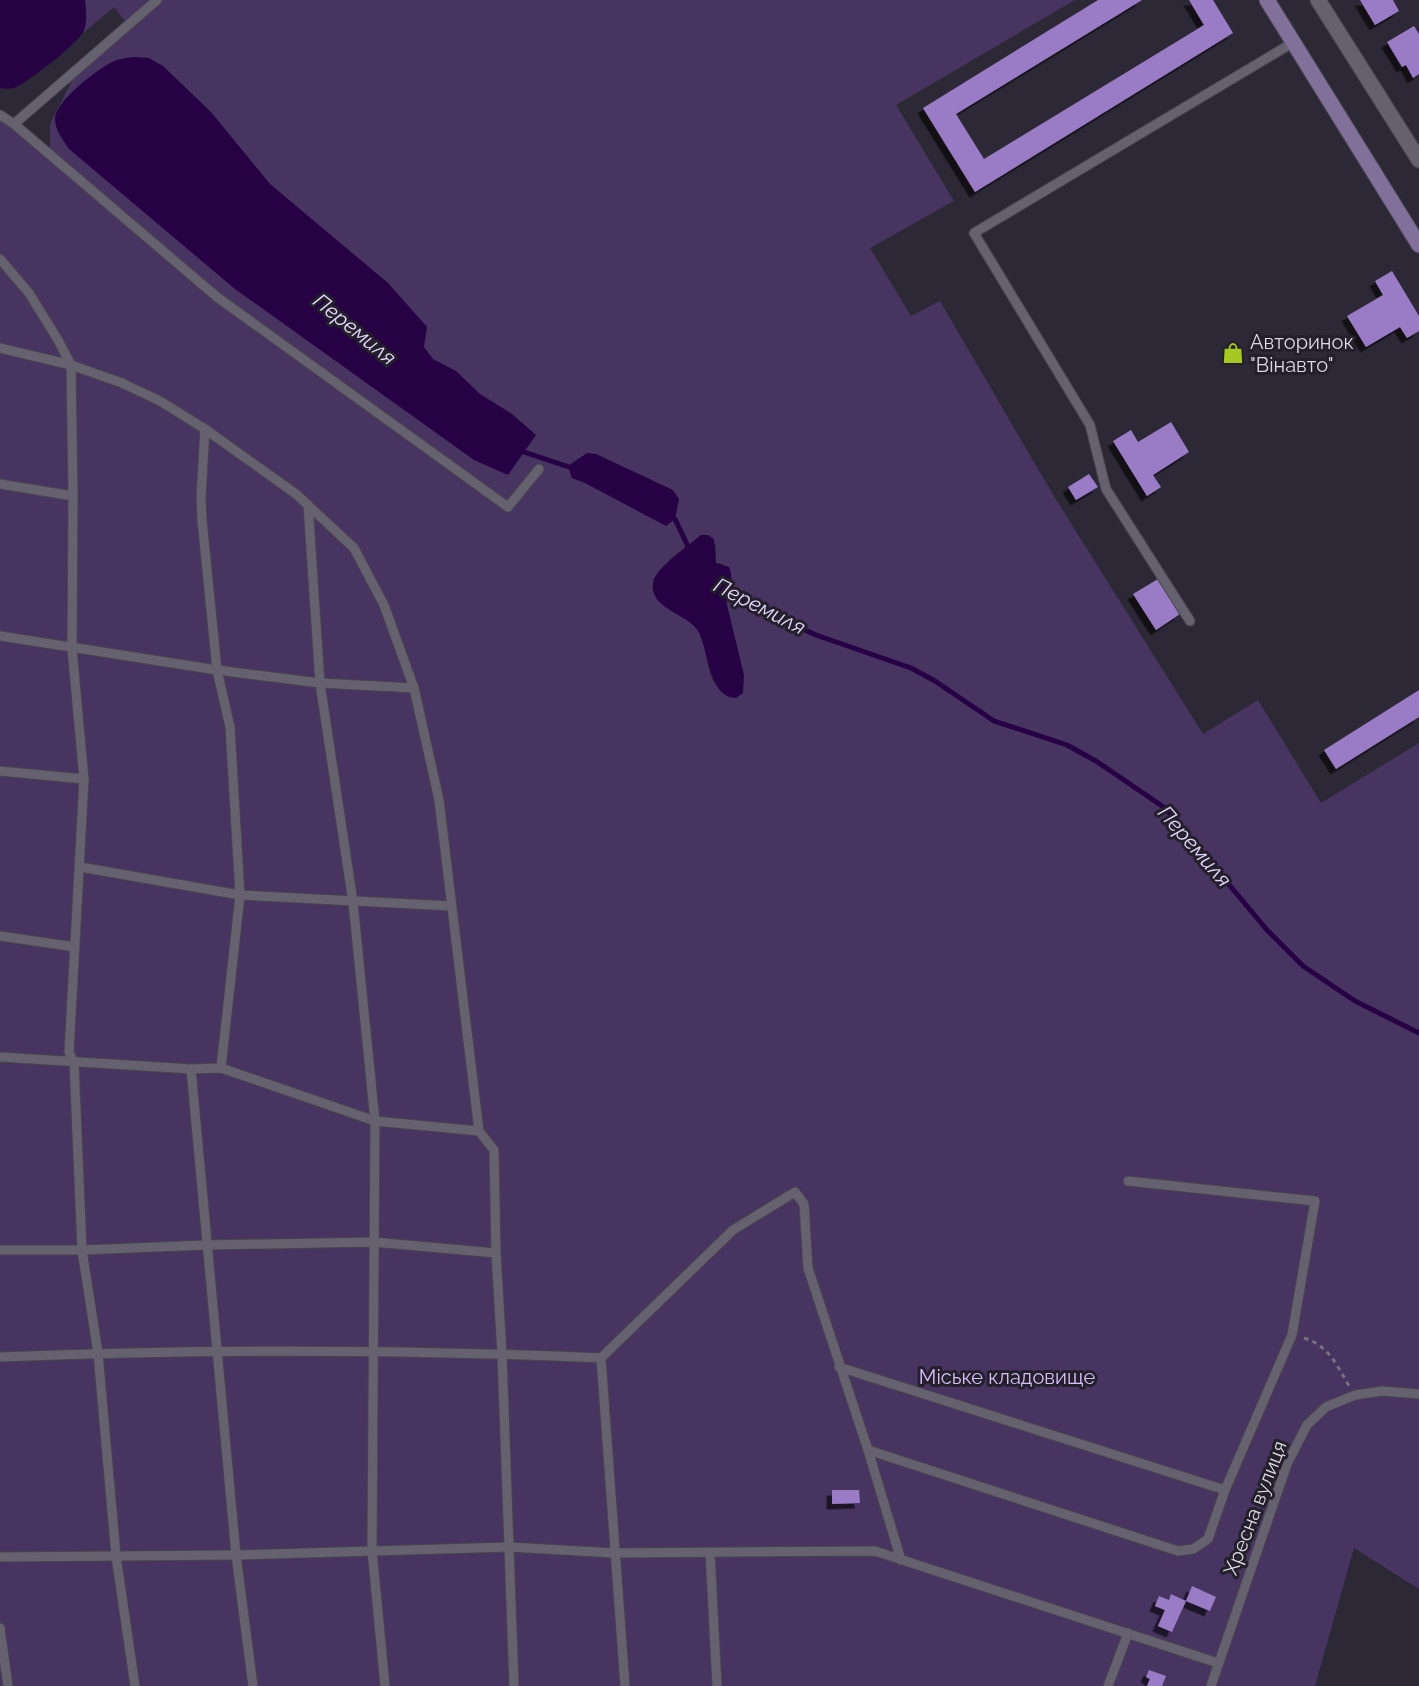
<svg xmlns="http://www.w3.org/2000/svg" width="1419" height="1686" font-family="Raleway,sans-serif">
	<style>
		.green { fill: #473461; fill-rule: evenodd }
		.water { fill: #260245 }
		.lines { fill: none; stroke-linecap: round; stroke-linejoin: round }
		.stream { stroke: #260245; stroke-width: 5 }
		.building { fill: #9a7bc6; filter: url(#shadow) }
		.lane-casing { stroke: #49454f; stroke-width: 11 }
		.street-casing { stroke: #49454f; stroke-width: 17 }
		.secondary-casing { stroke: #49454f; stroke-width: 17 }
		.path { stroke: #77737e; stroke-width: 3; stroke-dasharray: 4.5 4.5; stroke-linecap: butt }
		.lane { stroke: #66616f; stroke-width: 9 }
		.street { stroke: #66616f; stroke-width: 15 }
		.secondary { stroke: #81709a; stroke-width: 15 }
		.labels { text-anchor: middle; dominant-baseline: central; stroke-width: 6; stroke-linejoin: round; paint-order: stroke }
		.poi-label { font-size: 20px; fill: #dcd9e2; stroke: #231f2b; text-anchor: start }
		.park-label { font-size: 20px; fill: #d5befa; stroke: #231f2b }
		.street-label { font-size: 20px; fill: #dcd9e2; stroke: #231f2b }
		.water-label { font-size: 21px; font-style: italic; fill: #e5d6fe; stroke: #231f2b }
	</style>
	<defs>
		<filter id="shadow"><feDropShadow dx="-5.5" dy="5.5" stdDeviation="0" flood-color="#0009"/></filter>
	</defs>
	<rect width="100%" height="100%" fill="#2d2835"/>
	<path class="green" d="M 85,0 L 1075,0 L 896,105 L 954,201 L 870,248 L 911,316 L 940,301 L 1052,493 L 1203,734 L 1258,700 L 1321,803 L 1419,743 L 1419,1589 L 1354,1548 L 1315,1686 L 0,1686 L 0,115 L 50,154 L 50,124 L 78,69 L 128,25 L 114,7 L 83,33 L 86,22 ZM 701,535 L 716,545 L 716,563 L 723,564 L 732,580 C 727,591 726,599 728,611 L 723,693 C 720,689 717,686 714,682 C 705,666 708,645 697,629 C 690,619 680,616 670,610 C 627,583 678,554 701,535 Z"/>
	<g class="water">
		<path d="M 0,0 L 85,0 C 86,10 88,23 83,32 C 77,44 27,83 14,88 C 9,89 5,89 0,88 Z"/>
		<path d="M 134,57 L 149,58 L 163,66 L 211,112 L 270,184 L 388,283 L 427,327 L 424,347 L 433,359 L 456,371 L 480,394 L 512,414 L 536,435 L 508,475 L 474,460 L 235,289 L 69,149 C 63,140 55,130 55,119 C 55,102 93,73 107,65 C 116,59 124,58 134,57 Z"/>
		<polygon points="587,453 596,454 673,490 679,499 675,519 666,526 585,483 572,478 568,466"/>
		<path d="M 701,535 L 708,535 L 714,539 L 716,563 L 729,567 C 735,579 727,588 726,601 L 744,675 L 743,693 L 736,698 C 708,697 709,650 698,631 C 687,613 649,609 653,583 C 654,569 690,545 701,535 Z"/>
	</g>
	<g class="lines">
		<g class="stream">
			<polyline points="518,450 575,469"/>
			<polyline points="669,515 675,519 691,553"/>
			<polyline points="721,588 783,620 816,635 911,668 935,681 994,721 1067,745 1096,761 1165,808 1267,930 1303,966 1355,1001 1419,1033"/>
		</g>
	</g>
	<g class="building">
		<polygon points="1098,0 1142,0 956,114 984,159 1204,25 1189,0 1213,0 1233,33 975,192 923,108"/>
		<polygon points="1360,0 1393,0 1399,11 1375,25"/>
		<polygon points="1414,26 1419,34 1419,74 1413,78 1406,65 1402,67 1387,42"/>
		<polygon points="1392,271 1419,316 1419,331 1407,338 1400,327 1366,347 1347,316 1383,295 1375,281"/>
		<polygon points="1171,422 1189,452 1153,475 1161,487 1147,496 1113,441 1131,430 1138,442"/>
		<polygon points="1089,474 1098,487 1076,500 1068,487"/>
		<polygon points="1158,579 1180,614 1156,630 1133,594"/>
		<polygon points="1419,690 1419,717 1336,769 1324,750"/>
		<polygon points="832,1490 859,1490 860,1503 832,1504"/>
		<polygon points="1192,1586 1216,1597 1210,1611 1186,1601"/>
		<polygon points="1171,1594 1186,1601 1172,1632 1158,1626 1165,1610 1155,1606 1159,1596 1169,1600"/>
		<polygon points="1149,1670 1166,1676 1162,1686 1147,1686 1150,1679 1146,1677"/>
	</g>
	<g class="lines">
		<defs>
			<g id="lane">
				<polyline points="0,115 14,124 217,297 508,507 539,469"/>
				<polyline points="14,124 157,0"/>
				<polyline points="0,259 29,293 58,340 71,365 73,496 72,649 84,779 69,1052 74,1063 82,1250 98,1353 116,1556 135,1686"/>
				<polyline points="0,348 71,365 122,383 160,401 205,429 296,494 354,548 384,605 414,688 439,800 479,1131"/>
				<polyline points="205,429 201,497 202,520 217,670 230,727 240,895 221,1068"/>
				<polyline points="0,484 73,496"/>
				<polyline points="308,505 320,683 353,902 375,1121 372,1550 385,1686"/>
				<polyline points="1190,621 1106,489 1090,425 974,233 1294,42"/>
				<polyline points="0,636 217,670 320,683 414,688"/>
				<polyline points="0,771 84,779"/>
				<polyline points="80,867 240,895 451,906"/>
				<polyline points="0,936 75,947"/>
				<polyline points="0,1057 191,1069 221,1068 375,1121 479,1131 494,1150 496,1253 502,1354 514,1686"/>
				<polyline points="191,1069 236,1555 253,1686"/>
				<polyline points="0,1250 82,1250 207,1245 373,1242 496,1253"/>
				<path d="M 0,1357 C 200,1349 400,1349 601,1358 L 625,1686"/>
				<polyline points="601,1358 733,1230 795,1192 804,1204 808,1268 868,1450 901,1560"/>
				<polyline points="839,1367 1225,1490"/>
				<polyline points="868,1450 1178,1551 1193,1549 1208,1539 1225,1490 1292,1335 1315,1201 1128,1181"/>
				<polyline points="710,1552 717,1686"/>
				<polyline points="0,1557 236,1555 509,1547 614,1553 875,1551 1218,1663"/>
				<polyline points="0,1628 8,1686"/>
				<polyline points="1108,1686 1128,1633"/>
				<polyline points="1211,1686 1287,1464 1307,1425 1326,1407 1355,1395 1382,1391 1419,1394"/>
			</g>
			<polyline id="street" points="1318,0 1419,160"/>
			<polyline id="secondary" points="1267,0 1419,245"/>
		</defs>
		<use href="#lane" class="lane-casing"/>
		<use href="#street" class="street-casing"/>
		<use href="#secondary" class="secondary-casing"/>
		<path class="path" d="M 1304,1338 C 1328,1345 1337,1365 1349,1386"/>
		<use href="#lane" class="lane"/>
		<use href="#street" class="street"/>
		<use href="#secondary" class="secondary"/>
	</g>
	<defs>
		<symbol id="shop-bare" viewBox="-9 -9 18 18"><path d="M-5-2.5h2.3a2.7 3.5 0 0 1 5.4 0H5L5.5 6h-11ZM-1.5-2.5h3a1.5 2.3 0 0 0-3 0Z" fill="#a5c823" stroke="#231f2b" stroke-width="2.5" paint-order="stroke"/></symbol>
	</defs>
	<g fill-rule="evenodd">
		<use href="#shop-bare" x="1218" y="338" width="30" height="30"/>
	</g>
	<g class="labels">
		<g class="poi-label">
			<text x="1250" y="342">Авторинок<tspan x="1250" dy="23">"Вінавто"</tspan></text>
		</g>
		<g class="park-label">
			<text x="1007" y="1377">Міське кладовище</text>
		</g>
		<g class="street-label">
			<text transform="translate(1255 1508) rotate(-69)">Хресна вулиця</text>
		</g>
		<g class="water-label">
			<text transform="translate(355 329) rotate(39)">Перемиля</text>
			<text transform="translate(760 606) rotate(27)">Перемиля</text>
			<text transform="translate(1195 846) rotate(49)">Перемиля</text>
		</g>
	</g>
</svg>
